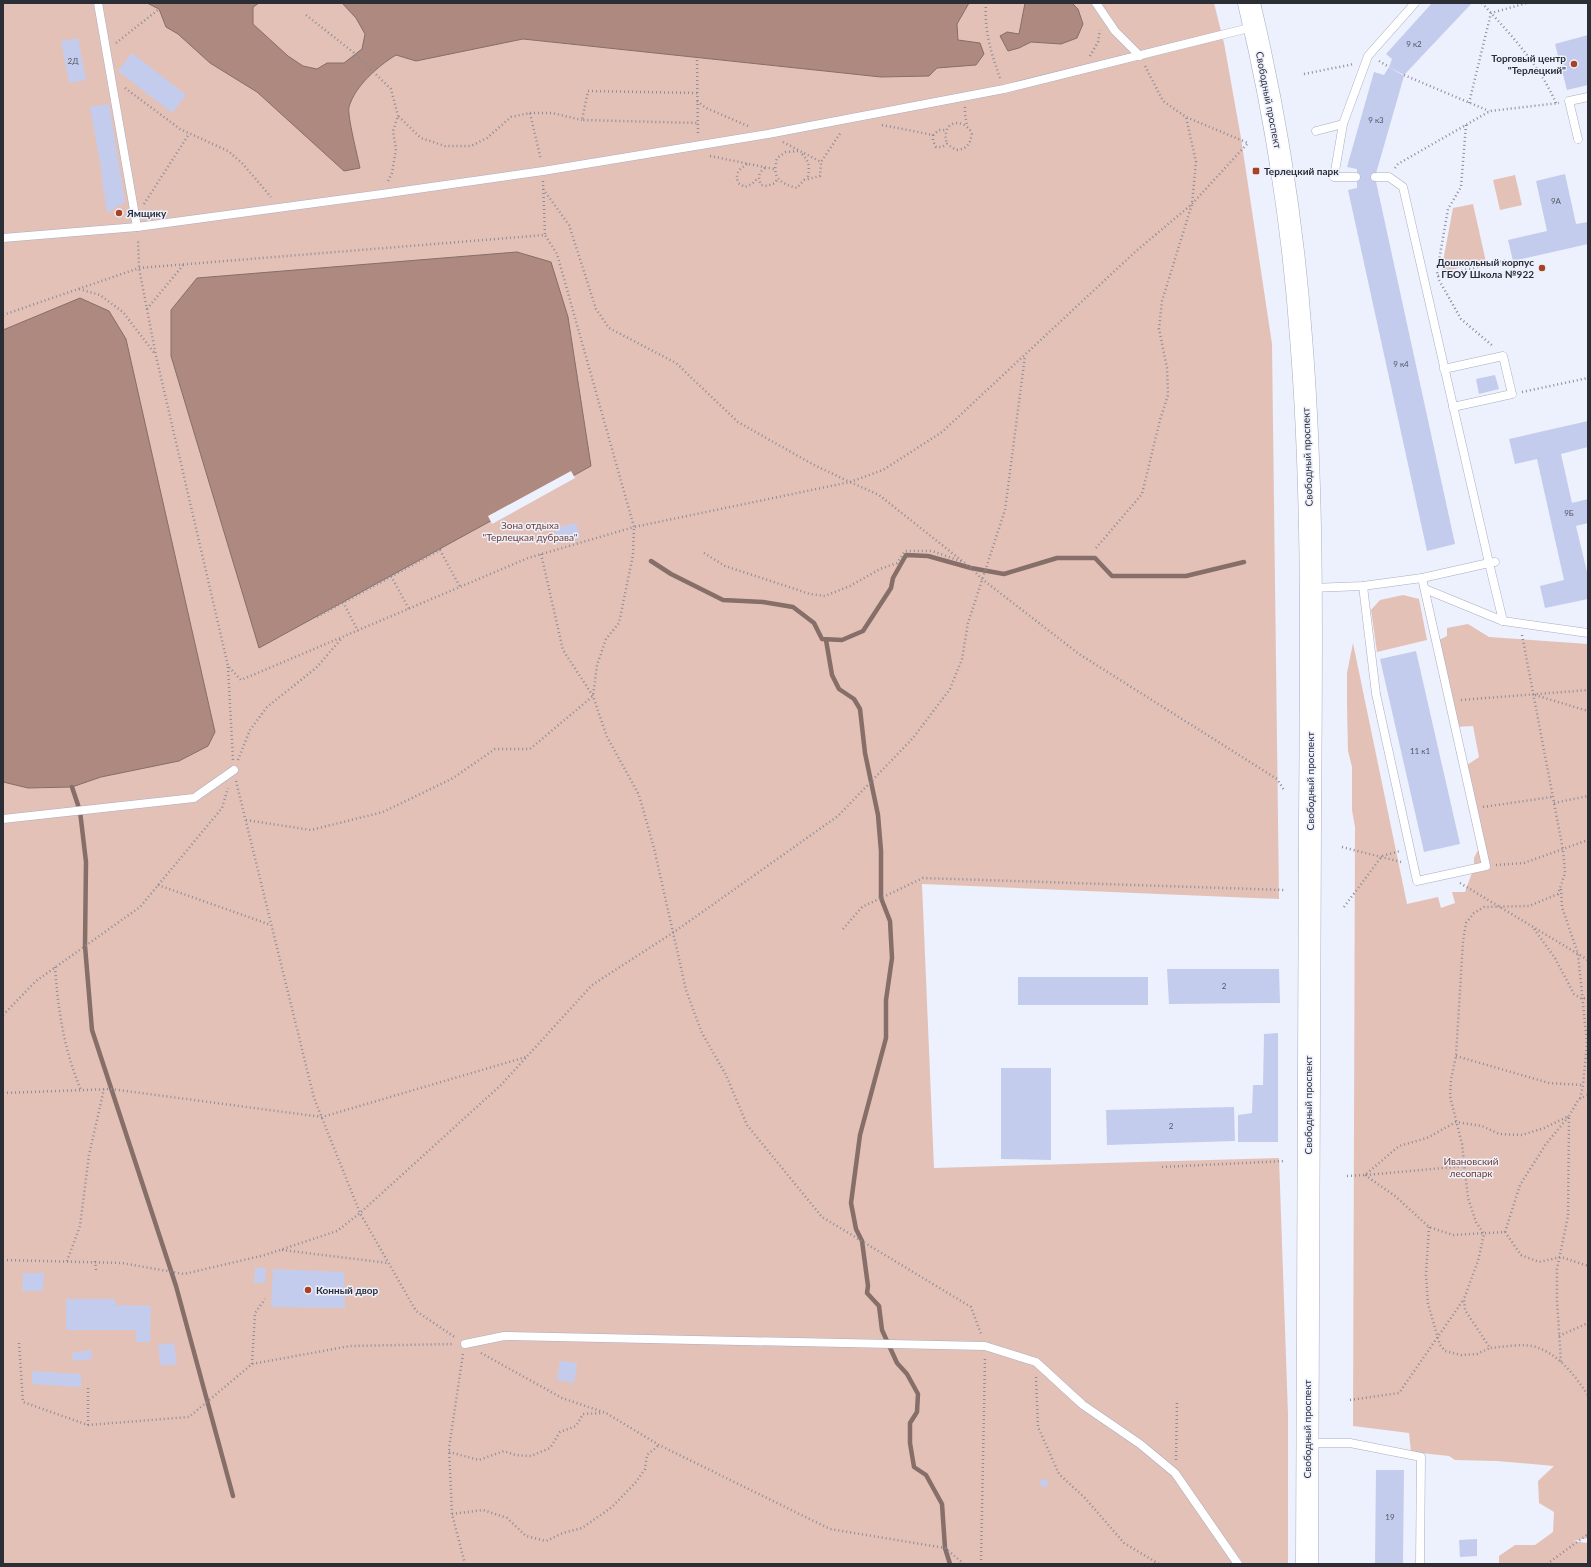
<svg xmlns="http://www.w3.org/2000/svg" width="1591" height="1567" font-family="Lato,sans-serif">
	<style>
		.green { fill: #e4c1b7 }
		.water { fill: #ad897f; stroke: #866e69 }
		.pier { fill: #edf0fd }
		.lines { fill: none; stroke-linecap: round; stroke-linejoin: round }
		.stream { stroke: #866e69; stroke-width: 4.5 }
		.building { fill: #c4cced }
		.lane-casing { stroke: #a8adc1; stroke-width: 9 }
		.secondary-casing { stroke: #a8adc1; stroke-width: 23 }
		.path { stroke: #8b8d98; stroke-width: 2.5; stroke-dasharray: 1 3; stroke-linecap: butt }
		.lane { stroke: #fff; stroke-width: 8 }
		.secondary { stroke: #fff; stroke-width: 22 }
		.poi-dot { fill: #a94124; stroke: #edf0fd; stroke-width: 1.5 }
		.labels { text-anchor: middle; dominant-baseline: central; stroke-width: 3; stroke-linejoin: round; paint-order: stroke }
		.number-label { font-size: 8px; fill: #525664 }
		.poi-label { font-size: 10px; font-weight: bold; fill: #2c2e36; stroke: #edf0fd; text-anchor: start }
		.street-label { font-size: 10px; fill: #2c2e36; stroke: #edf0fd }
		.park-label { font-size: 10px; fill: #6f3c2d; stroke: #edf0fd }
	</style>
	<rect width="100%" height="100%" fill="#edf0fd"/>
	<g class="green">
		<polygon points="3,3 1214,3 1224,43 1241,138 1272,344 1279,899 922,884 934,1168 1279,1158 1288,1414 1288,1564 3,1564"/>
		<polygon points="1515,175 1522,205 1500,210 1493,180"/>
		<polygon points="1473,204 1486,262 1441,272 1453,208"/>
		<polygon points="1403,595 1419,599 1427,640 1377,652 1371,610 1380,600"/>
		<polygon points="1468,624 1489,637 1588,644 1588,1538 1573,1541 1588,1543 1588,1564 1499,1564 1499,1556 1515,1545 1535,1545 1553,1532 1554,1512 1539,1503 1538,1481 1554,1466 1497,1461 1455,1460 1449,1456 1411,1452 1409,1433 1353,1426 1355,827 1352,810 1352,767 1348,751 1347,705 1347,673 1353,643 1407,904 1438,897 1441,908 1455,903 1452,892 1465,892 1474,867 1474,858 1478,850 1477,832 1464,767 1479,757 1473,726 1454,727 1437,641 1447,636 1447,628"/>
	</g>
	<g class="water">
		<path d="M 147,3 L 259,3 L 253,7 L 253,24 L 288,56 L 303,66 L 317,69 L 327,63 L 344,63 L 362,49 L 365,34 L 356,18 L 342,3 L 969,3 L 957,24 L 958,40 L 980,43 L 984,54 L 976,65 L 937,68 L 929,76 L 881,77 L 523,39 L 416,61 L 396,55 C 378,66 355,86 349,107 C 347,115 358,158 360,168 L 344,171 L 257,92 L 210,63 L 178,34 L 166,27 L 159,9 Z"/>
		<polygon points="1025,3 1072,3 1078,9 1083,24 1077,38 1061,44 1031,42 1019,48 1008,51 1000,36 1007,32 1019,34"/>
		<polygon points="517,252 551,262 568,317 591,466 259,648 171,356 171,310 197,278"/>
		<polygon points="80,298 109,311 126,339 215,732 208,746 179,761 101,777 72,787 28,788 3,782 3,330"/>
	</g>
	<polygon class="pier" points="571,471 575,478 492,524 488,516"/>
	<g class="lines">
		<g class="stream">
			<polyline points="651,561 671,574 723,600 763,602 793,607 814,623 822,639 842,640 863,631 891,588 893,578 906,555 928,556 971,568 1004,574 1057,558 1095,558 1112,576 1186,576 1244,562"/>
			<polyline points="826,640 832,675 839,689 854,699 860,709 865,753 878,815 881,851 881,898 890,921 892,958 886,1000 886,1038 860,1135 851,1203 856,1229 862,1241 868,1286 867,1293 879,1306 882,1330 897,1363 907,1374 918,1394 917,1412 910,1423 910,1443 914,1467 926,1475 942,1504 945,1548 950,1564"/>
			<polyline points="72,787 80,811 86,862 85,946 92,1030 176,1286 233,1496"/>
		</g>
	</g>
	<g class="building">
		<polygon points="1432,3 1472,3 1404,75 1389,67 1392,59 1386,54"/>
		<polygon points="1588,35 1588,85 1567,90 1555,44"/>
		<polygon points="78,38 86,80 69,83 61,41"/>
		<polygon points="132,53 186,95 172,113 118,71"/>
		<polygon points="1389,67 1404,76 1375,177 1455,544 1427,551 1348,190 1357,188 1357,169 1347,167 1374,72 1384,75"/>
		<polygon points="109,104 125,202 107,213 101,173 102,173 90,107"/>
		<polygon points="1565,174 1576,224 1588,222 1588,244 1513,261 1508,240 1547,231 1536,181"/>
		<polygon points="1495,375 1499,389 1479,394 1476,379"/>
		<polygon points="1588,421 1588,447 1561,454 1572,503 1588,499 1588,523 1576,526 1588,576 1588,599 1545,608 1540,586 1564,580 1537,459 1515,464 1509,439"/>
		<polygon points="576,523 580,538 559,543 555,528"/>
		<polygon points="1416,651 1460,844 1424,852 1380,659"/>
		<polygon points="1167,969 1279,969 1280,1003 1169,1004"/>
		<rect x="1018" y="977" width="130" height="28"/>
		<polygon points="1278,1033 1278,1142 1238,1142 1238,1115 1252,1113 1253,1085 1263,1085 1264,1034"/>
		<polygon points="1001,1068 1051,1068 1051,1160 1001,1159"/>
		<polygon points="1234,1107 1235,1141 1107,1145 1106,1110"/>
		<polygon points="255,1268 266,1268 265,1283 254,1283"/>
		<polygon points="273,1269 344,1272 345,1308 271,1307"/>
		<polygon points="23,1273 44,1273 43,1291 22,1291"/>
		<polygon points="66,1299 115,1299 115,1305 151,1306 150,1342 136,1342 136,1330 66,1330"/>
		<polygon points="174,1343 177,1364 161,1366 158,1345"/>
		<polygon points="91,1350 92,1359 73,1361 72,1353"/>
		<polygon points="560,1361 577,1363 574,1383 557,1380"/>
		<polygon points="32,1371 81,1374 81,1387 32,1384"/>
		<polygon points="1376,1470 1404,1470 1403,1564 1375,1564"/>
		<circle cx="1044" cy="1483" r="4"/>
		<polygon points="1477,1539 1477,1556 1460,1557 1459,1540"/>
	</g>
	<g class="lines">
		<defs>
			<g id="lane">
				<polyline points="98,3 137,227"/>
				<polyline points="1096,3 1115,31 1140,56"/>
				<polyline points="1343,124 1334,177 1356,177"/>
				<polyline points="1316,131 1343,124 1368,56 1415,3"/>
				<polyline points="1578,139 1569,101 1588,97"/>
				<polyline points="3,238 137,227 382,194 543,171 768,134 1004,89 1253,27"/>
				<polyline points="1444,369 1503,356 1512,394 1453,407"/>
				<polyline points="1495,562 1489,563 1503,621"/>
				<polyline points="1363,586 1376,694 1417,881 1486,866 1422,578"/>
				<polyline points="1311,588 1363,586 1422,578 1489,563 1403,187 1389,177 1375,177"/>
				<polyline points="1425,589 1503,621 1588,633"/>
				<polyline points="3,819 194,798 234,770"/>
				<polyline points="465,1344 504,1336 985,1346 1036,1362 1083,1405 1140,1444 1175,1473 1238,1564"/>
				<polyline points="1308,1443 1350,1443 1421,1457 1420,1564"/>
			</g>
			<path id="secondary" d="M 1249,3 C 1275,112 1293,225 1301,337 C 1314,499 1311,662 1310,824 C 1309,1071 1306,1318 1307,1564"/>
		</defs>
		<use href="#lane" class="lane-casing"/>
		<use href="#secondary" class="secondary-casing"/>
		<g class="path">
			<path d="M 986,3 C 984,30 991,53 1000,78"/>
			<path d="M 1482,3 C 1510,34 1539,64 1556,103"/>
			<polyline points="306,15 353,52 391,89 398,116"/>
			<polyline points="116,43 159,9"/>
			<polyline points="1090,56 1098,42 1100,30"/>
			<polyline points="697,60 698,135"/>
			<polyline points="1379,61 1389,67"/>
			<polyline points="1304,74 1354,64"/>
			<polyline points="1404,75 1489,111"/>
			<polyline points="125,88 180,129 228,151 242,163 271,197"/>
			<polyline points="697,93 588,91 582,120 698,123"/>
			<polyline points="697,101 706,108 748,126"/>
			<polyline points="1469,103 1491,13 1527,3"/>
			<polyline points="965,107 965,114 967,126"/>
			<polyline points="530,113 552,113 582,120"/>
			<path d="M 882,125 L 933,135 L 933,141 L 936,147 L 942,147 L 947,144 L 956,150 C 967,149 970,145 972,133 C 961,115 940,123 947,144"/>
			<polyline points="1466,125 1461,187 1448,209 1437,272 1439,280 1461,319 1494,347"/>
			<polyline points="933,135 939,130 946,130"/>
			<polyline points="783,142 821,162 841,132"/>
			<path d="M 798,151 L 786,152 L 777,158 C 772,177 778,183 797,188 L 804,180 L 820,176 L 821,162"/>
			<path d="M 802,154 C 810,162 810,169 807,180"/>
			<polyline points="710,156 774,169"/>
			<path d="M 747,164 C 739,170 735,172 738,183 L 745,187 L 752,184 L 758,178"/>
			<path d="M 765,168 C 758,173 758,177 761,185 L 767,186 L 775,183 L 778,178"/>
			<polyline points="1395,168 1398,164 1490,111 1559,103"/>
			<polyline points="388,181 392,173 396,149 393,131 398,116 421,138 445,146 471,146 487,138 511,117 530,113 541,160"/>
			<polyline points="543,181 545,235"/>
			<polyline points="543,189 569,225 596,309 609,328 676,363 738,422 814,465 850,482 883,470 942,432 1135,252 1192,204 1248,143 1186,117 1163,101 1145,66"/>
			<polyline points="144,204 189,134"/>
			<polyline points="1438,276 1508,260"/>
			<polyline points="79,289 100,295 123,312 155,354"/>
			<polyline points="147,309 184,264"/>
			<polyline points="3,315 139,268 545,235 557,254 634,527 528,558 241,680 228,666 156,356 139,268 138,239"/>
			<polyline points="1522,392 1588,378"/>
			<polyline points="1096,548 1142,494 1160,420 1168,395 1167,368 1159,329 1162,301 1192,204 1196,162 1186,117"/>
			<polyline points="704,553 725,566 810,594 825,596 850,586 880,569 897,563 905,551 932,551 963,562"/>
			<polyline points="541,554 563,650 593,696 607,737 639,795 654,848 686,990 702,1033 726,1075 747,1125 822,1217 971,1307 981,1334"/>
			<polyline points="391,576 409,609"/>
			<polyline points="343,602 358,631"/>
			<polyline points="317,617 440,550 460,587"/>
			<path d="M 1522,635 L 1563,850 L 1565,873 L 1558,894 L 1529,906 L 1484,907 L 1474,913 L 1466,923 L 1463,941 L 1456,1056 L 1451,1080 L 1450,1096 L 1462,1144 L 1468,1198 L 1476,1222 L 1484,1234 L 1478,1261 L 1464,1299 L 1465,1310 L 1490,1348 C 1502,1347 1525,1343 1536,1347 C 1560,1355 1575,1376 1588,1395"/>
			<polyline points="228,667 233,760"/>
			<polyline points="1535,695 1588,711"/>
			<polyline points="1461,700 1588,690"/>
			<polyline points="238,760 250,730 267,707 316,668 342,638"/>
			<polyline points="236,781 314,1098 360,1213 416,1311 456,1338"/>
			<polyline points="1554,803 1588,796"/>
			<polyline points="1483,807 1552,797"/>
			<polyline points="246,820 311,830 383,812 453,778 495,749 530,749 593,696 597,665 606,639 619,623 633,555 634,527 850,482 879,495 971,568 982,579 1079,654 1277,779 1284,790"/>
			<polyline points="1342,847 1401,862"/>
			<polyline points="1496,865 1524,863 1588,840"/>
			<polyline points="1460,883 1588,960"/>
			<polyline points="158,885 271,925"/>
			<polyline points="1561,889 1562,907 1578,954 1587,1043 1583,1085 1580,1099"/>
			<polyline points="1344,907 1382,856 1400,851"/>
			<polyline points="843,929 862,907 923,878 1285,890"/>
			<polyline points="1534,929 1555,958 1574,994 1582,999 1588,997"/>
			<path d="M 55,967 C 58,1010 64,1050 81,1090"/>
			<polyline points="3,1015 36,981 140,907 222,808 228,788"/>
			<polyline points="1456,1056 1549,1083 1583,1085"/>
			<polyline points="3,1093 111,1089 322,1117 526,1057"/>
			<polyline points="1162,1167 1285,1161"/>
			<polyline points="1365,1175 1395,1196 1429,1227 1453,1235 1505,1232 1521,1255 1539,1262 1561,1257 1588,1266"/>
			<polyline points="1366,1175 1465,1166"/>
			<polyline points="1347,1176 1365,1175 1399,1146 1427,1138 1456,1122 1482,1126 1499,1134 1522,1135 1544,1128 1569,1116 1579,1099 1588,1095"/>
			<polyline points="1429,1227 1426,1275 1428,1304 1440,1345 1445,1351 1461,1355 1477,1354 1490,1348"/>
			<polyline points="1505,1232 1520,1185 1546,1144 1569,1116 1568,1216 1557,1269 1557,1301 1561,1362"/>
			<polyline points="282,1250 388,1263"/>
			<polyline points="3,1260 122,1263 184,1274 265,1255 337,1231 360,1213 501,1085 592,985 674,932 838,816 913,738 950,689 962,659 968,623 1005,510 1025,356"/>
			<polyline points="67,1261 80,1226 89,1155 104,1089"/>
			<polyline points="95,1261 96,1270"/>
			<polyline points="1559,1336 1588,1323"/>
			<polyline points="19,1343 23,1402 88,1425 189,1417 252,1364 350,1346 454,1344"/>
			<polyline points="481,1353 562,1398 606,1413 659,1445 830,1529 945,1548 964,1564"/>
			<polyline points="463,1354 449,1448 452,1514 465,1564"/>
			<polyline points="252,1364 255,1313 265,1299"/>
			<polyline points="1036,1377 1038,1427 1059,1474 1085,1498 1124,1543 1159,1564"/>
			<polyline points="1350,1400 1399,1393 1464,1299"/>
			<polyline points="88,1425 88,1388"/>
			<polyline points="449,1452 479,1460 504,1451 515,1455 531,1456 550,1448 560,1432 576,1426 583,1414 603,1413"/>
			<polyline points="1176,1460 1177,1402"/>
			<polyline points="452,1514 483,1510 507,1518 526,1536 546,1541 563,1533 582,1528 612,1507 636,1482 645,1469 647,1455 659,1445"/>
			<polyline points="981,1564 985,1357"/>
			<polyline points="1547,1564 1588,1534"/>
		</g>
		<use href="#lane" class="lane"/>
		<use href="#secondary" class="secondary"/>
	</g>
	<g class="poi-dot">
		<circle cx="1574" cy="64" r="4"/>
		<rect x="1252" y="167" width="8" height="8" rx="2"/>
		<circle cx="119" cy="213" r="4"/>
		<circle cx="1542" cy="268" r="4"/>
		<circle cx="308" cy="1290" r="4"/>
	</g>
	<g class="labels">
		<g class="number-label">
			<text x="1414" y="44">9 к2</text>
			<text x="73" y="61">2Д</text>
			<text x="1376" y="120">9 к3</text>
			<text x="1556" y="201">9А</text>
			<text x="1401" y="364">9 к4</text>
			<text x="1569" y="513">9Б</text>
			<text x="1420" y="751">11 к1</text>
			<text x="1224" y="986">2</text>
			<text x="1171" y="1126">2</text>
			<text x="1390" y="1517">19</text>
		</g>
		<g class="poi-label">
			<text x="1566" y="58" text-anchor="end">Торговый центр<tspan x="1566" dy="12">"Терлецкий"</tspan></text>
			<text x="1264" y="171">Терлецкий парк</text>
			<text x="127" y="213">Ямщику</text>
			<text x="1534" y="262" text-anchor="end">Дошкольный корпус<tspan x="1534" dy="12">ГБОУ Школа №922</tspan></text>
			<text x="316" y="1290">Конный двор</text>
		</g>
		<g class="street-label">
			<text transform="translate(1269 100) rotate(79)">Свободный проспект</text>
			<text transform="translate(1307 457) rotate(-92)">Свободный проспект</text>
			<text transform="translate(1310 781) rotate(-90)">Свободный проспект</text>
			<text transform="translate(1308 1105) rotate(-90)">Свободный проспект</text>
			<text transform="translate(1307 1429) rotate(-90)">Свободный проспект</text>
		</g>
		<g class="park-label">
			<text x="530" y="525">Зона отдыха<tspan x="530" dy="12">"Терлецкая дубрава"</tspan></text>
			<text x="1471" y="1161">Ивановский<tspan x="1471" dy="12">лесопарк</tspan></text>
		</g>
	</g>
	<rect width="1591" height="1567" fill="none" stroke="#2c2e36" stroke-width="8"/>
</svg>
